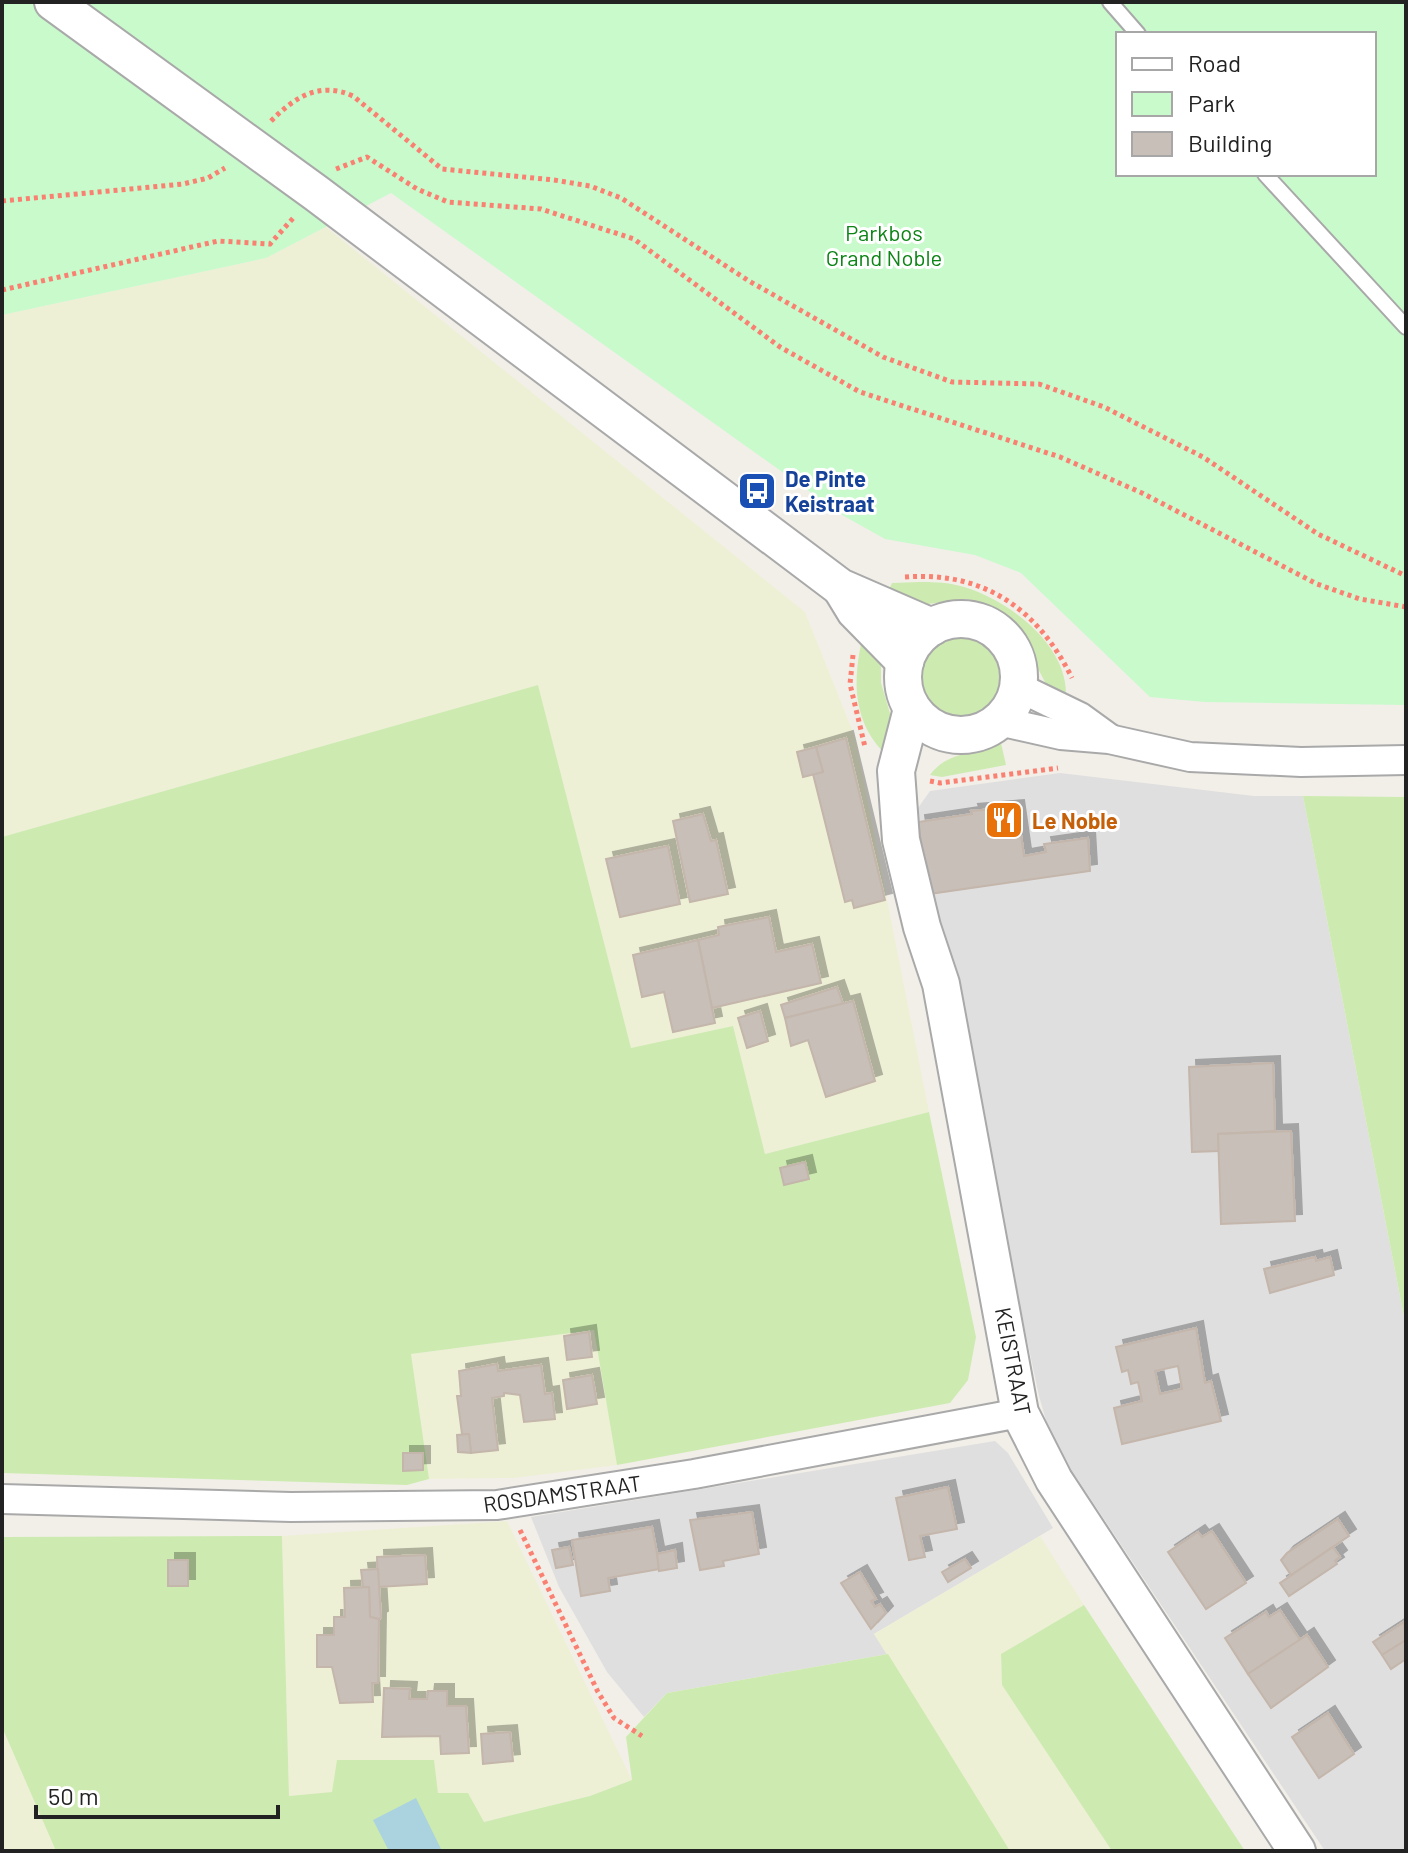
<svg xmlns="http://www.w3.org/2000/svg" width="1408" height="1853" font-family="Barlow,sans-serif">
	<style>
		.residential { fill: #e0dfdf }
		.farmland { fill: #eef0d5 }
		.grass { fill: #cdebb0 }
		.park { fill: #c8facc; fill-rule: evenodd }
		.water { fill: #aad3df }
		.building { fill: #c7bfb8; stroke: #c4b6ab; stroke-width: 2; fill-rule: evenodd; filter: url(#shadow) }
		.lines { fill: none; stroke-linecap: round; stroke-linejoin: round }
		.service-casing { stroke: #a9a9a9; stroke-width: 18 }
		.minor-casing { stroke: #a9a9a9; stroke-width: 32 }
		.tertiary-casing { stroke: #a9a9a9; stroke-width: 40 }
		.path { stroke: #fa8072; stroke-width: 5; stroke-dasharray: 4 4; stroke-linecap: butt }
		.service { stroke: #fff; stroke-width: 14 }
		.minor { stroke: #fff; stroke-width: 28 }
		.tertiary { stroke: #fff; stroke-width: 36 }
		.labels { text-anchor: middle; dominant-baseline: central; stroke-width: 6; stroke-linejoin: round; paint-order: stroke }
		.park-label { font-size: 22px; fill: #0c8416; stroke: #fff }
		.transit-label { font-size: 22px; font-weight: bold; fill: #164399; stroke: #fff; text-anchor: start }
		.food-label { font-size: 22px; font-weight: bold; fill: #c56008; stroke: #fff; text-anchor: start }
		.street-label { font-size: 22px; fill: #222; stroke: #fff }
	</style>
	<defs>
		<filter id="shadow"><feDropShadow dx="7" dy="-7" stdDeviation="0" flood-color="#0004"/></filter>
	</defs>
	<rect width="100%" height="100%" fill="#f2efe9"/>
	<g class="residential">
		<polygon points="1060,773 1254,796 1303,796 1406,1327 1406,1851 1325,1851 1052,1441 1039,1396 949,974 911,818 930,791"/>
		<polygon points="995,1441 1008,1453 1053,1528 874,1634 888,1654 667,1693 644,1717 607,1672 559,1587 531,1517"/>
	</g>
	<g class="farmland">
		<polygon points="326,227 805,612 855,737 929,1112 765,1154 733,1026 631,1049 538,685 2,837 2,315 266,258"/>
		<polygon points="594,1330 617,1465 515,1478 429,1479 411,1354"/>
		<polygon points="507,1521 632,1780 590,1796 483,1822 438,1793 433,1760 333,1792 289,1796 282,1536"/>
		<polygon points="1040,1536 1084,1605 1001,1654 1002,1685 1112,1851 1009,1851 874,1634"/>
		<polygon points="2,1727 56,1851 2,1851"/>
	</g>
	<g class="grass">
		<path d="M 919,582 C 931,582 944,582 956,585 C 1002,595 1068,642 1066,696 L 1046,684 L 1015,624 L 999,611 L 968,599 L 920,605 L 887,594 L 892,583 Z"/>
		<circle cx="960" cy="675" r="42"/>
		<path d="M 863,635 L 881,660 L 881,683 L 892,720 L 889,758 C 852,723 852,682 863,635 Z"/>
		<polygon points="538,685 631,1048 733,1026 765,1154 929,1112 976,1337 968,1380 950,1403 617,1465 594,1330 411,1354 429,1479 407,1485 2,1473 2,837"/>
		<path d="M 1001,743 L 1006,765 L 942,777 L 930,775 C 946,752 977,753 1001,743 Z"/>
		<polygon points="1303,796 1406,797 1406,1327"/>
		<polygon points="282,1536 289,1796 332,1792 337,1760 434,1760 438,1793 468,1793 484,1822 590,1796 632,1780 626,1737 667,1693 888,1654 1010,1851 56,1851 2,1727 2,1537"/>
		<polygon points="1084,1605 1245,1851 1112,1851 1002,1685 1001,1654"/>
	</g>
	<path class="park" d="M 2,2 L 1406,2 L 1406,705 L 1205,702 L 1150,697 L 1021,573 L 975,555 L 885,539 L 844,516 L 391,193 L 266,258 L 2,315 ZM 1118,34 L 1374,34 L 1374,174 L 1118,174 Z"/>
	<polygon class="water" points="416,1798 442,1851 389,1851 373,1820"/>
	<g class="building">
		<polygon points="846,738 885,900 854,908 852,900 845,902 813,774 823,772 816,747"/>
		<polygon points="816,747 823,772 803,777 797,752"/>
		<polygon points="1017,807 1024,856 1046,852 1044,844 1088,838 1090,871 929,894 918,822 972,814 971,811"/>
		<polygon points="703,814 711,841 716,840 728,894 690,902 673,821"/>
		<polygon points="668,846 680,904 620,917 606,859"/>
		<polygon points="769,917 776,952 812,944 821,983 712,1008 698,940 719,935 718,927"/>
		<polygon points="698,940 715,1023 673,1032 664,992 642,997 633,955"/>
		<polygon points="837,987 843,1004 785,1018 781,1005"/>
		<polygon points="853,1001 875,1081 826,1097 808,1040 791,1046 785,1018"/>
		<polygon points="760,1011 768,1041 747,1048 738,1018"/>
		<polygon points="1273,1063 1275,1131 1218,1134 1219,1151 1192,1152 1189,1067"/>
		<polygon points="1291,1131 1295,1221 1221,1224 1218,1134"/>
		<polygon points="805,1162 809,1179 784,1185 780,1168"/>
		<polygon points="1315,1257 1316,1261 1330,1257 1334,1275 1270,1293 1264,1269"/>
		<path d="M 1196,1328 L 1205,1383 L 1211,1381 L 1221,1421 L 1122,1444 L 1114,1408 L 1142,1401 L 1138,1382 L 1131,1384 L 1128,1370 L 1122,1372 L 1116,1347 ZM 1178,1366 L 1182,1389 L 1160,1394 L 1155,1371 Z"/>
		<polygon points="589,1332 592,1357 567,1360 564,1336"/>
		<polygon points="497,1364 498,1371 541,1365 545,1394 552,1393 555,1419 524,1422 520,1395 504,1393 504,1396 492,1398 498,1450 471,1453 469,1434 462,1434 457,1396 461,1396 459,1371"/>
		<polygon points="592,1375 597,1404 567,1409 563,1380"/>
		<polygon points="469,1434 471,1453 458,1452 457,1435"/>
		<polygon points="403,1453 423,1453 423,1470 403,1471"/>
		<polygon points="948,1487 957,1529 920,1536 925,1557 909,1560 896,1498"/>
		<polygon points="752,1512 759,1554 723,1561 724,1566 700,1570 690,1520"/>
		<polygon points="1338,1519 1349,1536 1291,1575 1281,1560 1287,1553"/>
		<polygon points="652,1527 660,1569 608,1578 610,1591 581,1596 572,1540"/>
		<polygon points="1212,1531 1246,1583 1206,1609 1168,1552 1198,1532 1202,1537"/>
		<polygon points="569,1547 573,1565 556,1568 552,1550"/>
		<polygon points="1333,1547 1340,1557 1335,1561 1337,1564 1289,1596 1280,1583"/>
		<polygon points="675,1550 677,1568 659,1571 657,1554"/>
		<polygon points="425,1555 427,1584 378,1587 377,1557"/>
		<polygon points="965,1559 971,1568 948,1582 942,1572"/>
		<rect x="168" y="1560" width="20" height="26"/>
		<polygon points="378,1569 381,1618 379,1619 370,1617 369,1587 363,1587 361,1570"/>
		<polygon points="860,1572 876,1599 871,1601 875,1607 880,1604 886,1613 871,1629 841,1583"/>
		<polygon points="369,1587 370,1617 379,1619 378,1683 372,1683 373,1702 340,1703 332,1667 317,1667 317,1635 334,1635 334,1617 345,1617 344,1588"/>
		<polygon points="1280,1610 1300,1640 1248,1674 1225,1638 1266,1612 1269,1617"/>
		<polygon points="1404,1622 1406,1640 1382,1655 1373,1642"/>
		<polygon points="1307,1635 1328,1667 1271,1708 1248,1674"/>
		<polygon points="1406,1640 1406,1659 1391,1669 1382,1655"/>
		<polygon points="384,1688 410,1689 409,1699 427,1699 428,1691 447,1691 447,1706 466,1706 469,1753 441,1754 440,1736 382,1737"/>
		<polygon points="1328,1713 1354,1754 1319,1778 1292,1737"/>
		<polygon points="510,1732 513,1761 483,1764 481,1734"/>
	</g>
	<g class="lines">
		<defs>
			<g id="service">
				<polyline points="1110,2 1138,34"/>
				<polyline points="1265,174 1406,327"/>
			</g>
			<g id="minor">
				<polyline points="1018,687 1080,717 1109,738"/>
				<polyline points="999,721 1061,735 1109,739 1190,757 1301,762 1406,760"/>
				<polyline points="2,1499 291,1507 497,1505 694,1474 1020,1413"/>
			</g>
			<g id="tertiary">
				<polyline points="53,2 316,193 840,587 932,627"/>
				<polyline points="841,588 855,611 905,662"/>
				<circle cx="961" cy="677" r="58"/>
				<polyline points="912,709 896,771 901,840 922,927 941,984 1020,1413 1054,1480 1297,1851"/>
			</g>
		</defs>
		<use href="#service" class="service-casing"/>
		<use href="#minor" class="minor-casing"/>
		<use href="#tertiary" class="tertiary-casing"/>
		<g class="path">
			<path d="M 271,121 C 295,97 319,81 353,96 L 442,169 L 554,180 L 590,186 L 621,198 L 749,281 L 883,357 L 952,382 L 1039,384 L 1104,407 L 1203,457 L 1318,534 L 1406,576"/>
			<polyline points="336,169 367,157 417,189 448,202 541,209 634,239 780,347 860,392 1060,457 1142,493 1317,584 1360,599 1406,607"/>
			<polyline points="2,201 183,184 208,178 225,168"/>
			<polyline points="2,290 218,241 270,244 295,216"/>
			<path d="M 905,577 C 984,571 1038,609 1072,678"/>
			<polyline points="853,655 850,684 865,747"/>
			<polyline points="930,781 940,783 1058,768"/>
			<polyline points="520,1530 598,1692 614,1718 642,1736"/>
		</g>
		<use href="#service" class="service"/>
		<use href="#minor" class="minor"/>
		<use href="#tertiary" class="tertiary"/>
	</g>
	<defs>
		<symbol id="bus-square" viewBox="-11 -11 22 22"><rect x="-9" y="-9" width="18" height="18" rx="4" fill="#1a4fb4" stroke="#fff"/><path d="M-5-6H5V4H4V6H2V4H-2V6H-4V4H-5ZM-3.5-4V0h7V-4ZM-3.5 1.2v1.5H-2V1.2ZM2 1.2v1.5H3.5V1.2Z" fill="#fff"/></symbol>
		<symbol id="restaurant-square" viewBox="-11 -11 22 22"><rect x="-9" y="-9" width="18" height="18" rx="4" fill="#e8710a" stroke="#fff"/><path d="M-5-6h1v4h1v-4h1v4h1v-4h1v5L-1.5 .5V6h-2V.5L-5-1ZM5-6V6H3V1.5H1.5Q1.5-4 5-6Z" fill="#fff"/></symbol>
	</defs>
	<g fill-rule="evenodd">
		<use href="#bus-square" x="735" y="469" width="44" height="44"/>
		<use href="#restaurant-square" x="982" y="798" width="44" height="44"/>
	</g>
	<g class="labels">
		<g class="park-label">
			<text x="884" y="232">Parkbos<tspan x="884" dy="25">Grand Noble</tspan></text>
		</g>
		<g class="transit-label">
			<text x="785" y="478">De Pinte<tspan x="785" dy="25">Keistraat</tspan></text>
		</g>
		<g class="food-label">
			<text x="1032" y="820">Le Noble</text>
		</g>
		<g class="street-label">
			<text transform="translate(1014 1361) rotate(79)">KEISTRAAT</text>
			<text transform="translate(562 1493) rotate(-8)">ROSDAMSTRAAT</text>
		</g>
	</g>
	<rect width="1408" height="1853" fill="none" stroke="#222222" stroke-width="8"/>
	<rect x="1116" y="32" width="260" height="144" fill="#ffffff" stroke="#a7a7a7" stroke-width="2"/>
	<rect x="1132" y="58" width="40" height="12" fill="#ffffff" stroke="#a7a7a7" stroke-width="2"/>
	<text x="1188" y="72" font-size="24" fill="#222222">Road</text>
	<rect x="1132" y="92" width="40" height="24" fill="#c8facc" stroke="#a7a7a7" stroke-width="2"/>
	<text x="1188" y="112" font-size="24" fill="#222222">Park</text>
	<rect x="1132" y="132" width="40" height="24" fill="#c7bfb8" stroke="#a7a7a7" stroke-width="2"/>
	<text x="1188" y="152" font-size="24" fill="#222222">Building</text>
	<path d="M36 1805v12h242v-12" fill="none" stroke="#222222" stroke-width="4"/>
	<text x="48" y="1805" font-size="24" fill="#222222" stroke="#ffffff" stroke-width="6" paint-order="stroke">50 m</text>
</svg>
